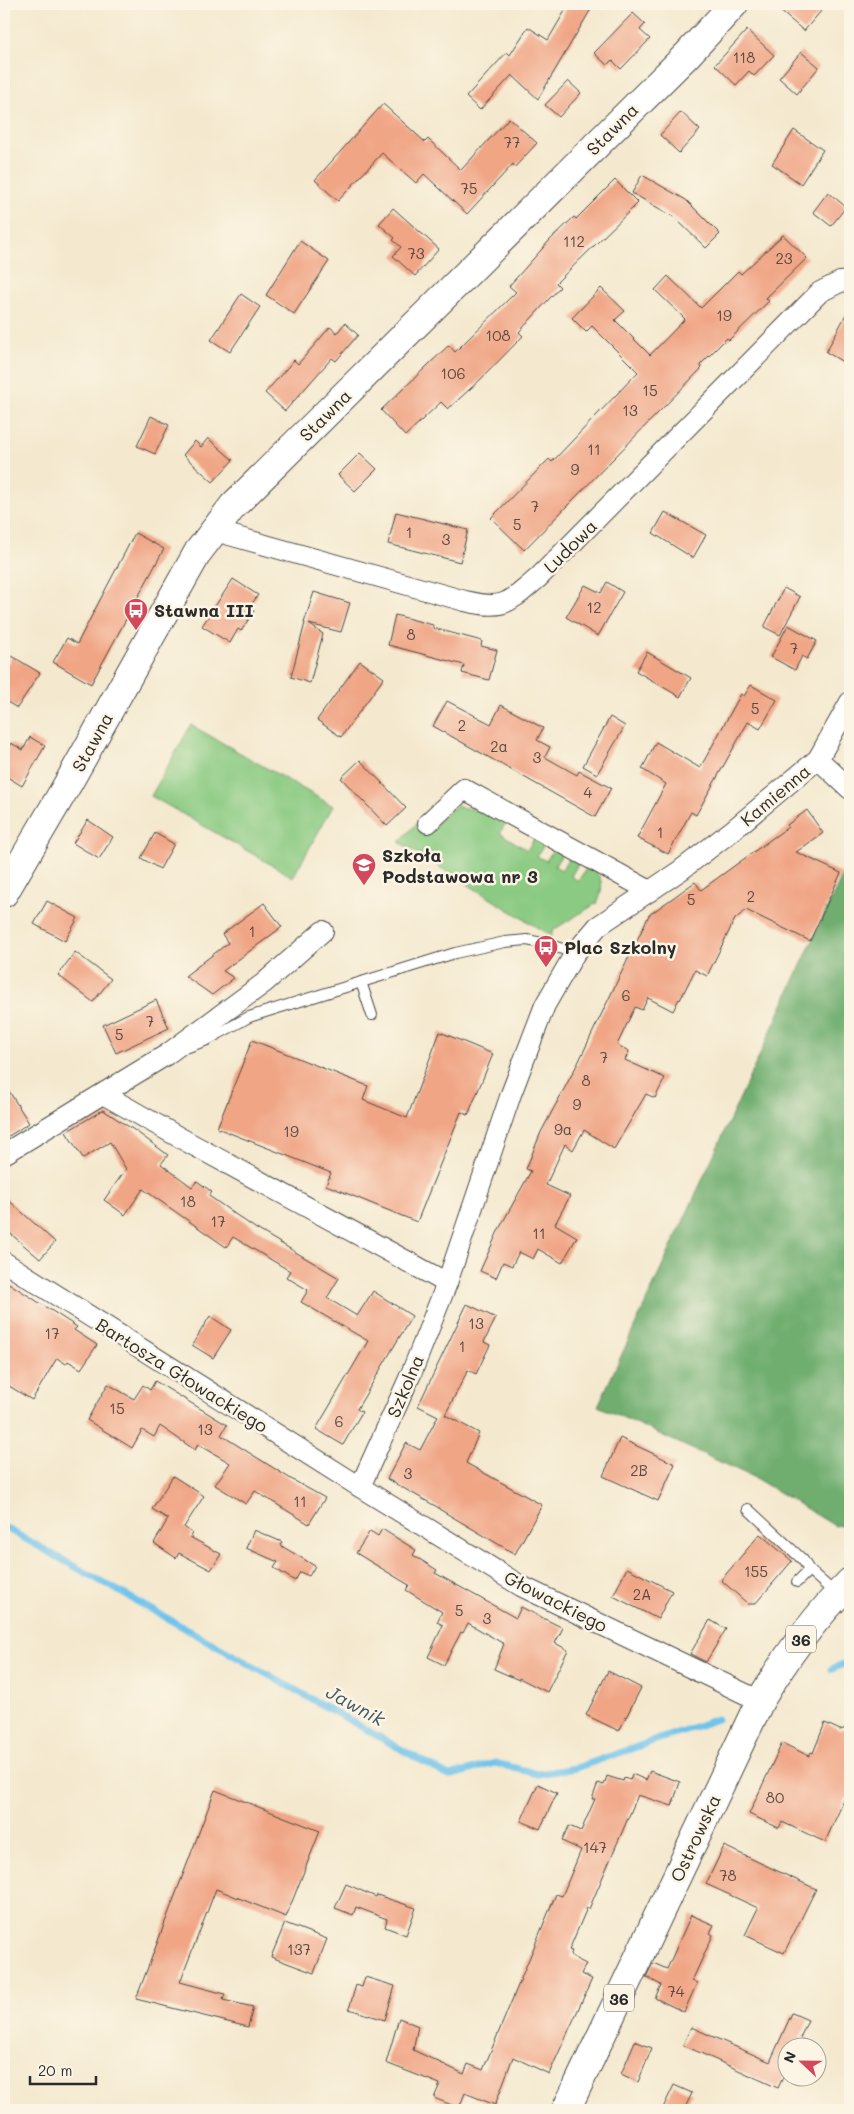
<svg xmlns="http://www.w3.org/2000/svg" width="854" height="2114" font-family="Mali,sans-serif">
	<style>
		.green { fill: #8aca82; stroke: #5a7a56 }
		.forest { fill: #6fae70; stroke: #4d6c4e }
		.lines { fill: none; stroke-linecap: round; stroke-linejoin: round }
		.stream { stroke: #6fc3eb; stroke-width: 7 }
		.building { fill: #f0a585 }
		.lane-casing { stroke: #494844; stroke-width: 12 }
		.street-casing { stroke: #494844; stroke-width: 22 }
		.secondary-casing { stroke: #494844; stroke-width: 30 }
		.primary-casing { stroke: #494844; stroke-width: 30 }
		.lane { stroke: #fff; stroke-width: 10 }
		.street { stroke: #fff; stroke-width: 20 }
		.secondary { stroke: #fff; stroke-width: 28 }
		.primary { stroke: #fff; stroke-width: 28 }
		.labels { text-anchor: middle; dominant-baseline: central; stroke-width: 5; stroke-linejoin: round; paint-order: stroke }
		.number-label { font-size: 15px; fill: #5c4a42 }
		.shield { fill: #fcf5e5; stroke: #6a6863; stroke-width: 1 }
		.shield-label { font-size: 16px; font-weight: bold; fill: #2b2b2b }
		.street-label { font-size: 18px; fill: #2b2b2b; stroke: #fcf5e5 }
		.poi-label { font-size: 18px; font-weight: bold; fill: #2b2b2b; stroke: #fcf5e5; text-anchor: start }
		.water-label { font-size: 19px; font-style: italic; fill: #3f5965; stroke: #fcf5e5 }
	</style>
	<rect width="100%" height="100%" fill="#fcf5e5"/>
	<filter id="ink" filterUnits="userSpaceOnUse"><feTurbulence type="fractalNoise" baseFrequency=".02" numOctaves="2"/><feDisplacementMap in="SourceGraphic" scale="10" xChannelSelector="R" yChannelSelector="G"/><feConvolveMatrix kernelMatrix="1 2 1 2 8 2 1 2 1" color-interpolation-filters="sRGB"/></filter>
	<filter id="wash" filterUnits="userSpaceOnUse"><feTurbulence type="fractalNoise" baseFrequency=".0096" numOctaves="4" result="noise"/><feDisplacementMap in="SourceGraphic" scale="20" xChannelSelector="R" yChannelSelector="G"/><feGaussianBlur stdDeviation="1.12" result="paint"/><feColorMatrix in="noise" values="0 0 0 0 0 0 0 0 0 0 0 0 0 0 0 0 0 1.4 0 .05"/><feComposite in="paint" operator="in"/></filter>
	<g filter="url(#wash)">
		<rect width="100%" height="100%" fill="#f4e9cf"/>
		<g class="green">
			<polygon points="191,725 333,806 293,877 151,796"/>
			<path d="M 455,806 L 476,810 L 508,819 L 500,833 L 527,850 L 536,836 L 546,842 L 537,856 L 546,861 L 555,847 L 563,852 L 555,866 L 561,870 L 571,856 L 580,861 L 571,876 L 578,881 L 588,866 C 603,875 605,887 597,903 L 553,930 L 551,936 L 399,842 L 416,824 L 426,834 Z"/>
		</g>
		<polygon class="forest" points="850,859 850,1523 835,1526 755,1478 598,1406"/>
		<g class="lines">
			<g class="stream">
				<polyline points="4,1527 449,1776 495,1763 538,1774 576,1768 717,1719"/>
				<polyline points="832,1669 850,1661"/>
			</g>
		</g>
		<g id="blocks">
			<g class="building">
				<polygon points="569,4 594,4 538,99 512,75 480,110 466,97 507,52 510,55 528,27 548,40"/>
				<polygon points="772,4 827,4 804,31"/>
				<polygon points="633,13 645,24 640,30 650,39 621,69 612,60 607,65 594,53"/>
				<polygon points="747,30 774,55 754,76 749,71 736,85 715,65"/>
				<polygon points="801,52 819,67 797,94 779,78"/>
				<polygon points="568,81 581,93 559,117 545,105"/>
				<polygon points="383,104 425,142 428,139 461,170 509,118 537,143 515,167 513,164 467,214 424,174 416,183 382,153 338,201 315,180"/>
				<polygon points="681,112 700,130 679,153 660,135"/>
				<polygon points="794,130 823,150 801,184 772,164"/>
				<polygon points="642,175 686,200 720,234 706,248 674,217 632,193"/>
				<polygon points="615,180 638,203 556,283 560,287 519,332 523,336 481,379 448,409 441,402 405,436 381,410 449,345 455,352 516,292 509,286 550,240 574,217 576,219"/>
				<polygon points="828,192 846,207 831,226 813,212"/>
				<polygon points="393,208 439,249 415,276 393,256 401,247 393,240 395,238 379,224"/>
				<polygon points="783,235 807,258 766,298 769,301 729,340 727,338 700,365 702,368 524,550 491,518 549,459 552,462 638,372 592,326 586,332 572,318 601,288 625,311 615,320 650,355 685,319 655,290 668,276 701,308 738,271 741,274"/>
				<polygon points="300,241 329,261 294,314 266,295"/>
				<polygon points="241,294 260,307 230,352 211,340"/>
				<polygon points="850,307 850,366 826,352"/>
				<polygon points="345,323 358,335 336,361 332,358 285,411 265,393 294,360 298,364 330,327 337,333"/>
				<polygon points="151,416 169,425 155,454 137,446"/>
				<polygon points="208,438 233,460 213,482 183,455 195,441 201,447"/>
				<polygon points="360,453 377,469 355,491 338,475"/>
				<polygon points="396,512 468,530 460,562 388,544"/>
				<polygon points="665,512 706,535 693,558 653,533"/>
				<polygon points="135,533 164,549 91,684 53,662 67,638 77,644"/>
				<polygon points="233,579 258,595 249,608 254,611 241,631 238,629 230,643 202,626"/>
				<polygon points="607,582 623,592 598,636 566,617 585,585 601,593"/>
				<polygon points="784,588 800,597 780,635 764,627"/>
				<polygon points="314,592 350,603 341,632 309,624 323,634 310,683 291,677 305,623 304,623"/>
				<polygon points="395,615 433,625 433,628 482,641 481,646 497,650 489,680 462,673 464,665 388,645"/>
				<polygon points="788,625 817,641 807,659 802,656 795,670 771,657"/>
				<polygon points="647,652 691,678 680,697 636,671"/>
				<polygon points="12,656 40,673 17,708 4,700 4,670"/>
				<polygon points="360,661 384,678 341,737 317,720"/>
				<polygon points="751,685 777,700 760,729 748,722 696,815 691,812 668,854 637,838 666,784 642,769 656,742 700,768 741,694 744,696"/>
				<polygon points="447,701 491,724 501,705 543,728 537,740 550,747 545,757 577,775 579,771 611,788 595,817 433,726"/>
				<polygon points="610,717 625,726 597,774 583,766"/>
				<polygon points="30,737 45,746 22,786 4,775 4,756 11,743 23,750"/>
				<polygon points="360,760 406,808 387,826 341,778"/>
				<polygon points="807,810 823,833 796,852 841,873 810,941 746,910 735,919 707,976 695,970 680,1000 679,999 673,1011 648,998 642,1010 635,1007 617,1045 629,1051 625,1060 665,1078 655,1098 646,1094 614,1149 584,1130 573,1150 565,1144 546,1185 570,1196 555,1224 577,1237 562,1263 538,1249 533,1259 519,1252 512,1266 503,1262 496,1278 480,1271 499,1229 531,1171 526,1169 541,1132 578,1063 649,915 695,882 701,890 788,827 787,825"/>
				<polygon points="88,820 113,837 99,859 73,843"/>
				<polygon points="155,833 174,844 160,869 141,858"/>
				<polygon points="47,901 78,918 65,941 34,924"/>
				<polygon points="264,903 282,927 223,971 234,978 212,995 185,976 228,943 222,934"/>
				<polygon points="75,952 111,979 93,1002 58,975"/>
				<polygon points="156,1000 169,1028 116,1053 103,1025"/>
				<polygon points="440,1032 493,1054 468,1115 461,1112 417,1222 326,1185 331,1173 217,1128 252,1040 368,1086 363,1100 407,1118"/>
				<polygon points="4,1083 29,1123 4,1139"/>
				<polygon points="103,1110 137,1132 168,1155 161,1164 192,1187 197,1181 212,1192 209,1196 255,1228 339,1278 327,1298 357,1316 373,1291 412,1316 357,1409 362,1412 343,1445 316,1429 368,1341 301,1302 308,1290 286,1277 290,1271 233,1237 226,1247 143,1189 125,1215 104,1200 126,1169 110,1142 83,1158 66,1132"/>
				<polygon points="4,1196 55,1242 40,1259 4,1228"/>
				<polygon points="4,1280 77,1327 74,1330 97,1345 81,1369 68,1361 66,1364 57,1358 32,1400 4,1383"/>
				<polygon points="467,1304 496,1318 484,1342 490,1345 476,1374 468,1370 445,1415 479,1433 466,1463 542,1505 515,1554 439,1509 439,1508 387,1479 406,1443 420,1450 438,1416 418,1406"/>
				<polygon points="210,1316 231,1330 213,1358 192,1345"/>
				<polygon points="155,1381 227,1425 221,1435 291,1479 325,1498 309,1524 255,1491 246,1504 215,1485 230,1463 198,1444 195,1450 160,1426 154,1437 142,1430 132,1448 87,1420 108,1384 134,1399 143,1385 150,1390"/>
				<polygon points="620,1438 675,1464 658,1501 603,1476"/>
				<polygon points="173,1476 204,1496 184,1527 192,1533 190,1537 221,1554 211,1570 179,1553 176,1558 154,1543 168,1519 152,1509"/>
				<polygon points="382,1529 416,1550 413,1555 437,1570 435,1573 516,1618 521,1607 563,1628 555,1643 568,1650 547,1692 519,1678 519,1680 494,1669 504,1644 468,1623 463,1633 461,1632 444,1665 428,1657 443,1625 437,1622 442,1612 406,1590 409,1585 356,1553 370,1531 378,1536"/>
				<polygon points="254,1530 282,1542 280,1545 315,1566 309,1576 300,1572 295,1581 274,1568 278,1562 246,1548"/>
				<polygon points="760,1534 792,1561 755,1604 748,1604 721,1580"/>
				<polygon points="627,1568 672,1591 658,1619 613,1596"/>
				<polygon points="710,1620 726,1629 706,1662 690,1654"/>
				<polygon points="608,1671 641,1688 619,1731 586,1715"/>
				<polygon points="825,1723 840,1730 850,1727 850,1798 846,1796 825,1842 782,1822 779,1828 749,1814 782,1743 809,1756 811,1752 813,1753"/>
				<polygon points="650,1771 680,1782 672,1806 638,1795 589,1909 587,1908 569,1950 572,1951 570,1956 586,1964 581,1974 592,1979 549,2074 513,2057 495,2105 465,2093 459,2108 434,2098 440,2084 386,2063 399,2018 418,2026 413,2050 464,2074 468,2064 483,2070 556,1894 562,1896 581,1850 562,1841 569,1826 581,1831 595,1799 592,1799 598,1783 604,1785 607,1776 623,1781 624,1778 630,1780 632,1774 646,1780"/>
				<polygon points="538,1784 557,1793 540,1829 521,1821"/>
				<polygon points="215,1790 320,1831 286,1917 216,1889 180,1982 225,1994 223,2000 253,2007 248,2027 136,1999"/>
				<polygon points="724,1846 816,1889 784,1953 745,1935 758,1908 706,1884"/>
				<polygon points="346,1884 376,1897 377,1895 416,1908 406,1935 385,1927 387,1919 356,1907 353,1915 335,1908"/>
				<polygon points="691,1915 714,1925 710,1933 713,1935 692,1981 697,1983 684,2012 655,1998 661,1985 646,1977 653,1963 667,1969"/>
				<polygon points="285,1923 327,1939 314,1973 271,1957"/>
				<polygon points="365,1977 395,1986 385,2020 349,2009 356,1985 362,1987"/>
				<polygon points="792,2013 808,2020 800,2038 816,2046 786,2046 786,2071 778,2088 683,2045 691,2027 770,2062"/>
				<polygon points="635,2041 652,2048 638,2082 621,2074"/>
				<polygon points="674,2085 692,2093 684,2110 662,2110"/>
			</g>
		</g>
	</g>
	<g filter="url(#ink)">
		<use href="#blocks" fill-opacity="0" stroke="#494844" stroke-width="1"/>
		<g class="lines">
			<defs>
				<g id="lane">
					<polyline points="361,982 372,1015"/>
					<polyline points="188,1047 207,1040 249,1017 455,953 505,942 527,940 547,944 575,953"/>
					<polyline points="748,1509 803,1560 809,1570"/>
					<polyline points="797,1582 809,1570 836,1594"/>
				</g>
				<g id="street">
					<path d="M 214,529 L 226,534 L 465,601 C 505,611 509,602 538,578 L 820,292 L 840,282 L 850,281"/>
					<polyline points="818,759 850,789"/>
					<polyline points="428,823 464,789 650,891"/>
					<polyline points="103,1094 184,1140 447,1283 511,1094 545,1005 575,953 598,926 681,870 733,830 818,759 850,702"/>
					<polyline points="4,1154 166,1055 264,983 323,931"/>
					<polyline points="4,1262 360,1487 521,1586 760,1701"/>
					<polyline points="360,1487 411,1374 447,1283"/>
				</g>
				<polyline id="secondary" points="4,893 70,780 198,552 233,506 687,55 734,4"/>
				<path id="primary" d="M 566,2110 L 760,1701 C 785,1658 815,1617 850,1582"/>
			</defs>
			<use href="#lane" class="lane-casing"/>
			<use href="#street" class="street-casing"/>
			<use href="#secondary" class="secondary-casing"/>
			<use href="#primary" class="primary-casing"/>
			<use href="#lane" class="lane"/>
			<use href="#street" class="street"/>
			<use href="#secondary" class="secondary"/>
			<use href="#primary" class="primary"/>
		</g>
	</g>
	<defs>
		<symbol id="bus-pin" viewBox="-11 -11 22 30"><path d="M0 17L-7.5 6A9.5 9.5 0 1 1 7.5 6Z" fill="#d1495b" stroke="#fcf5e5"/><path d="M-5-6H5V4H4V6H2V4H-2V6H-4V4H-5ZM-3.5-4V0h7V-4ZM-3.5 1.2v1.5H-2V1.2ZM2 1.2v1.5H3.5V1.2Z" fill="#fff"/></symbol>
		<symbol id="school-pin" viewBox="-11 -11 22 30"><path d="M0 17L-7.5 6A9.5 9.5 0 1 1 7.5 6Z" fill="#d1495b" stroke="#fcf5e5"/><path d="M0-5L7-2L0 1L-7-2ZM-4 1L0 2.5L4 1V4Q0 6-4 4Z" fill="#fff"/></symbol>
	</defs>
	<g fill-rule="evenodd">
		<use href="#bus-pin" x="122" y="596" width="28" height="38"/>
		<use href="#school-pin" x="350" y="851" width="28" height="38"/>
		<use href="#bus-pin" x="532" y="933" width="28" height="38"/>
	</g>
	<g class="labels">
		<g class="number-label">
			<text x="744" y="57">118</text>
			<text x="512" y="142">77</text>
			<text x="469" y="188">75</text>
			<text x="574" y="241">112</text>
			<text x="416" y="253">73</text>
			<text x="784" y="258">23</text>
			<text x="724" y="315">19</text>
			<text x="498" y="335">108</text>
			<text x="453" y="373">106</text>
			<text x="650" y="390">15</text>
			<text x="630" y="410">13</text>
			<text x="594" y="449">11</text>
			<text x="575" y="469">9</text>
			<text x="535" y="506">7</text>
			<text x="517" y="524">5</text>
			<text x="409" y="532">1</text>
			<text x="446" y="539">3</text>
			<text x="594" y="607">12</text>
			<text x="411" y="634">8</text>
			<text x="794" y="648">7</text>
			<text x="755" y="708">5</text>
			<text x="462" y="725">2</text>
			<text x="499" y="746">2a</text>
			<text x="537" y="757">3</text>
			<text x="588" y="792">4</text>
			<text x="660" y="832">1</text>
			<text x="751" y="896">2</text>
			<text x="691" y="899">5</text>
			<text x="252" y="931">1</text>
			<text x="626" y="995">6</text>
			<text x="150" y="1021">7</text>
			<text x="119" y="1034">5</text>
			<text x="604" y="1057">7</text>
			<text x="586" y="1080">8</text>
			<text x="577" y="1104">9</text>
			<text x="563" y="1129">9a</text>
			<text x="291" y="1131">19</text>
			<text x="188" y="1201">18</text>
			<text x="218" y="1221">17</text>
			<text x="539" y="1233">11</text>
			<text x="476" y="1323">13</text>
			<text x="52" y="1333">17</text>
			<text x="462" y="1346">1</text>
			<text x="117" y="1408">15</text>
			<text x="339" y="1421">6</text>
			<text x="205" y="1429">13</text>
			<text x="639" y="1470">2B</text>
			<text x="408" y="1473">3</text>
			<text x="300" y="1501">11</text>
			<text x="756" y="1571">155</text>
			<text x="642" y="1594">2A</text>
			<text x="459" y="1610">5</text>
			<text x="487" y="1618">3</text>
			<text x="775" y="1797">80</text>
			<text x="595" y="1847">147</text>
			<text x="728" y="1875">78</text>
			<text x="299" y="1949">137</text>
			<text x="676" y="1991">74</text>
		</g>
		<g class="shield">
			<rect x="786" y="1625.5" width="30" height="27" rx="4"/>
			<rect x="604" y="1984.5" width="30" height="27" rx="4"/>
		</g>
		<g class="shield-label">
			<text x="801" y="1639">36</text>
			<text x="619" y="1998">36</text>
		</g>
		<g class="street-label">
			<text transform="translate(612 129) rotate(-45)">Stawna</text>
			<text transform="translate(325 415) rotate(-45)">Stawna</text>
			<text transform="translate(570 546) rotate(-45)">Ludowa</text>
			<text transform="translate(92 742) rotate(-61)">Stawna</text>
			<text transform="translate(775 795) rotate(-40)">Kamienna</text>
			<text transform="translate(182 1375) rotate(32)">Bartosza Głowackiego</text>
			<text transform="translate(405 1386) rotate(-67)">Szkolna</text>
			<text transform="translate(556 1601) rotate(27)">Głowackiego</text>
			<text transform="translate(695 1838) rotate(-65)">Ostrowska</text>
		</g>
		<g class="poi-label">
			<text x="154" y="610">Stawna III</text>
			<text x="382" y="855">Szkoła<tspan x="382" dy="21">Podstawowa nr 3</tspan></text>
			<text x="564" y="947">Plac Szkolny</text>
		</g>
		<g class="water-label">
			<text transform="translate(356 1705) rotate(29)">Jawnik</text>
		</g>
	</g>
	<rect width="854" height="2114" fill="none" stroke="#fcf5e5" stroke-width="20"/>
	<g transform="translate(802 2062) rotate(292)"><circle r="24" fill="#fcf5e5" stroke="#a8a49b"/>
	<path d="M0-4L9 19L0 12L-9 19Z" fill="#d1495b"/>
	<text y="-8" font-size="14" font-weight="bold" text-anchor="middle" fill="#2b2b2b">N</text>
	</g>
	<path d="M30 2076v8h66v-8" fill="none" stroke="#2b2b2b" stroke-width="2.5"/>
	<text x="38" y="2076" font-size="15" fill="#2b2b2b" stroke="#fcf5e5" stroke-width="4" paint-order="stroke">20 m</text>
</svg>
